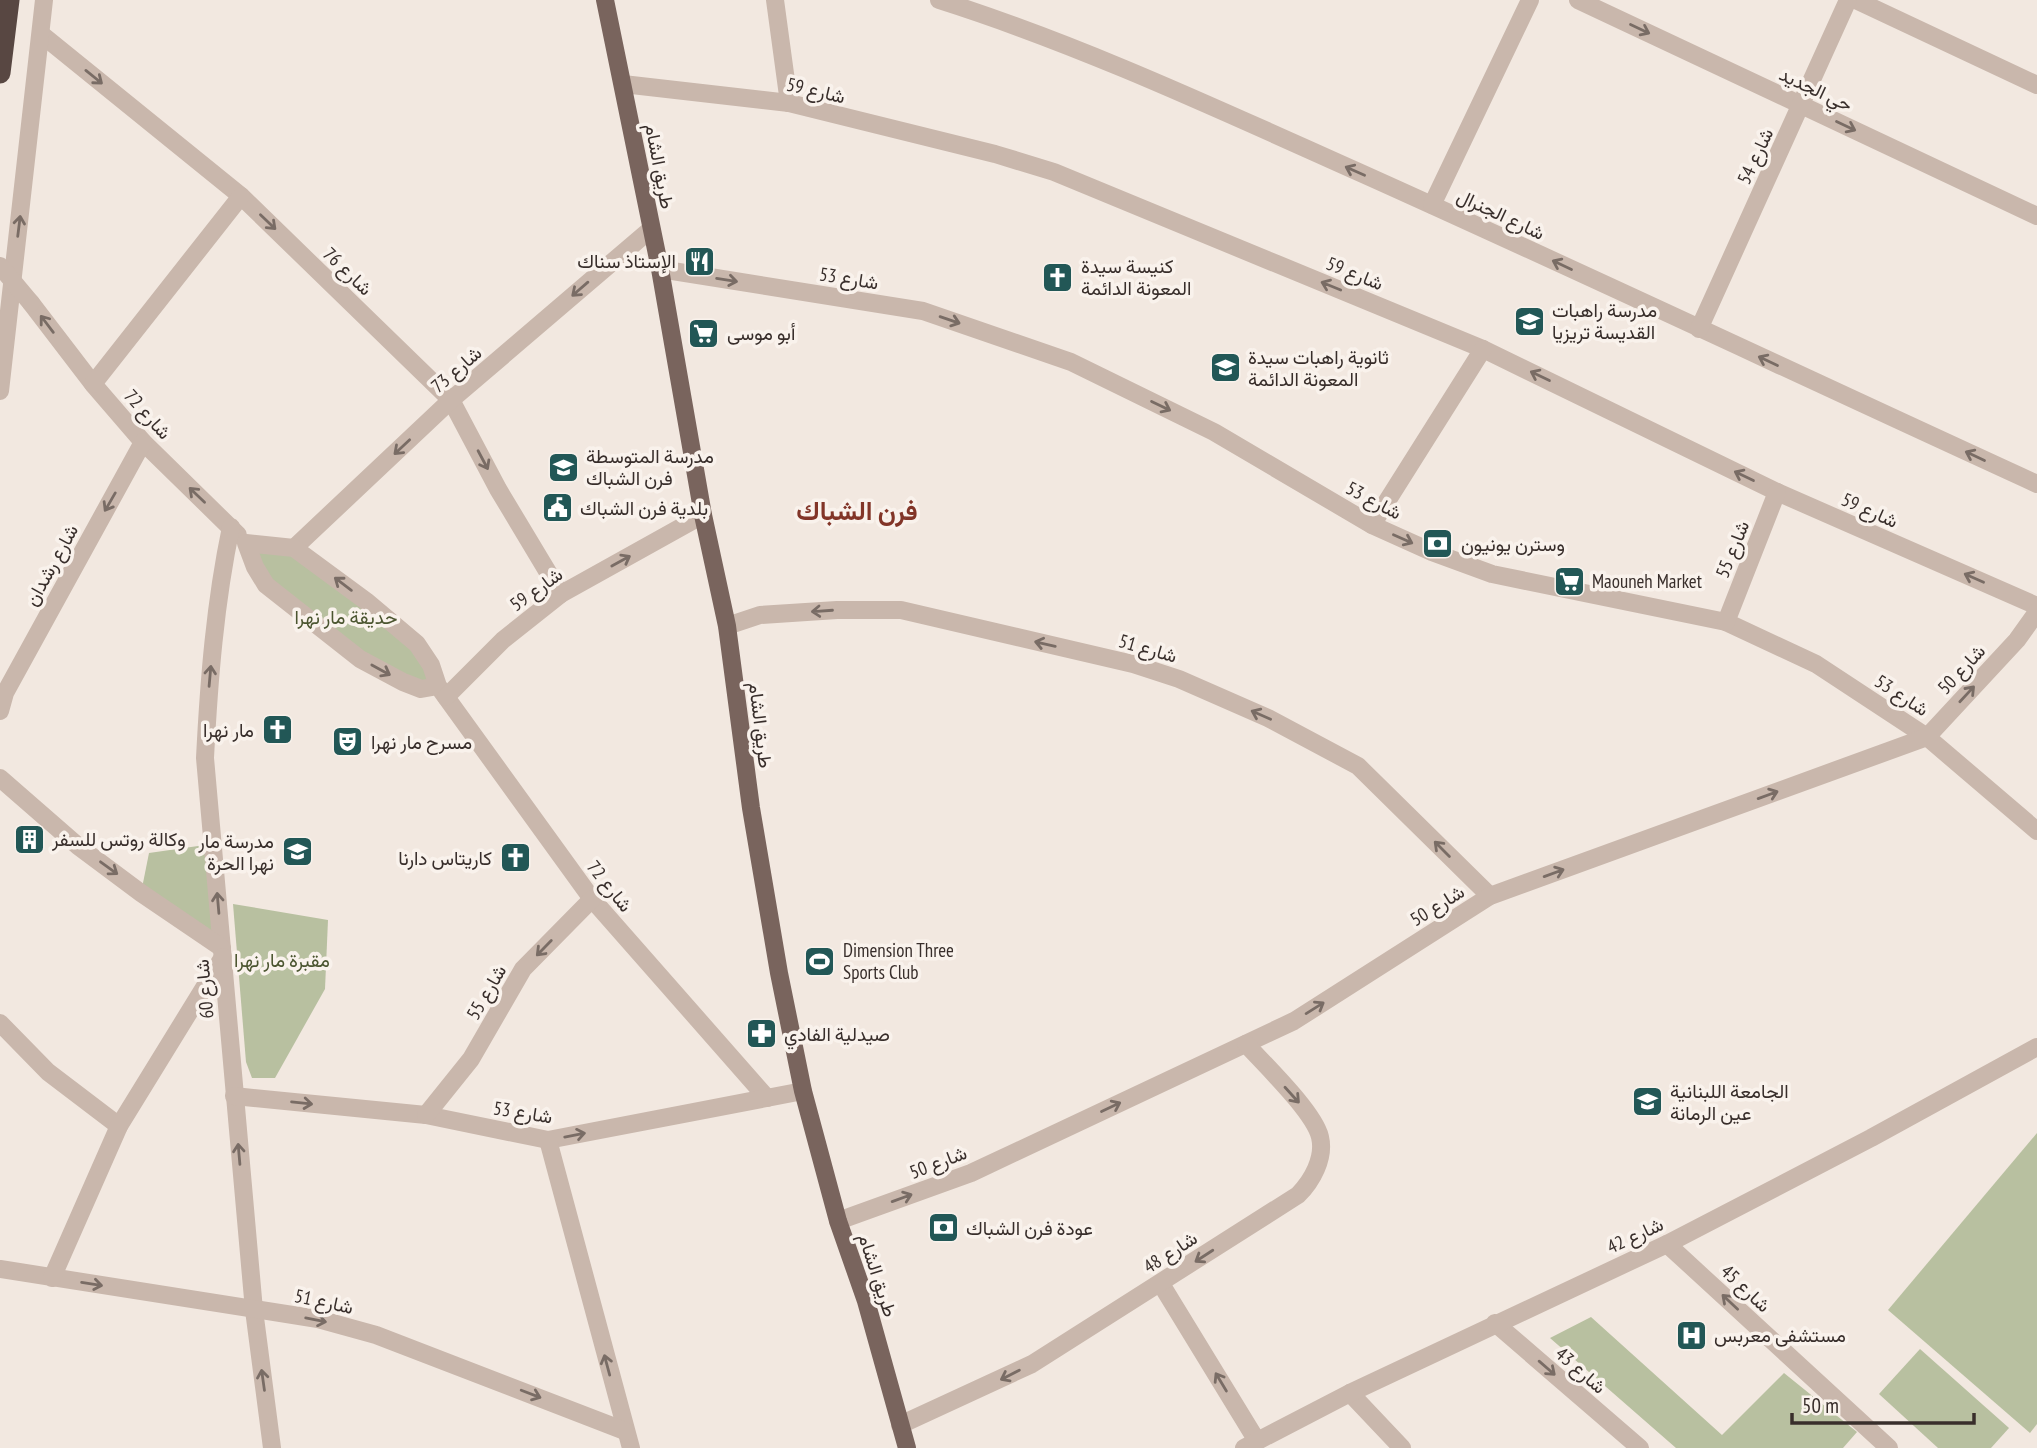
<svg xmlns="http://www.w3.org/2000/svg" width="2037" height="1448" font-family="'PT Sans Narrow',Vazirmatn,sans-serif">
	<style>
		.green { fill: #b8c0a0 }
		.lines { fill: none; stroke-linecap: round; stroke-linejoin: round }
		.minor { stroke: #c9b7ac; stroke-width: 18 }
		.major { stroke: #79645d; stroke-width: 18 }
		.highway { stroke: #584742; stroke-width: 21 }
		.minor-bridge { stroke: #c9b7ac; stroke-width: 18 }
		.oneway { stroke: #796c65 }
		.labels { text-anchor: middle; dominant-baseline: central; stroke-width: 7; stroke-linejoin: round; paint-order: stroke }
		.street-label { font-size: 19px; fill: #382e2b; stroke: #f9f2ec }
		.poi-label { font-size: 19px; fill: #382e2b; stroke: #f9f2ec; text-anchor: start }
		.park-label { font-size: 19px; fill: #4b5530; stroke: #f9f2ec }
		.district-label { font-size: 26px; font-weight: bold; fill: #823528; stroke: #f9f2ec }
	</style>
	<rect width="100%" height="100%" fill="#f2e8e0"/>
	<g class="green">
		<polygon points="246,543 274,544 417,644 438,686 403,682 266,585"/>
		<polygon points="205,845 220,946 141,893 149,853"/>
		<polygon points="233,904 328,920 325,989 275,1078 252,1078 246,1062"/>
		<polygon points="2037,1133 2037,1424 2030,1433 1888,1310"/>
		<polygon points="1591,1317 1722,1435 1784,1373 1857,1432 1843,1448 1676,1448 1550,1338"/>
		<polygon points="1920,1349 2009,1428 1991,1448 1938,1448 1879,1394"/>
	</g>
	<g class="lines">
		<g class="minor">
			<polyline points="775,0 789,103"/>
			<path d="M 939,0 C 1084,46 1224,112 1363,174 C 1588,275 1812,381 2037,484"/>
			<polyline points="1578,0 2037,216"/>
			<polyline points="1856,0 2037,85"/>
			<polyline points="41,34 241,196 451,400 498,489 561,594"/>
			<polyline points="623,84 789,103 995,154 1054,172 1483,349 1777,492 2037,606"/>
			<polyline points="1432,205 1530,0"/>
			<polyline points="660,269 923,311 1071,362 1214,432 1372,525 1432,552 1492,574 1726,622 1816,664 1927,737 2037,831"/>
			<polyline points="31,303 93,384 143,442 238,535"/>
			<polyline points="1699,329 1848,0"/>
			<polyline points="93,384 241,196"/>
			<polyline points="0,391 44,0"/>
			<polyline points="1372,525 1483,349"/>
			<path d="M 231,527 C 215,603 209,680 205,758 L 254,1310 L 272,1448"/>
			<polyline points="294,548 451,400 651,229"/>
			<polyline points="1726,622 1777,492"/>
			<polyline points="727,626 760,615 837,610 901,610 1133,664 1179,679 1268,718 1358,766 1490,896"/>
			<polyline points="438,686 421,689 403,682 360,659 266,585 255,567 246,543 294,548 366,601 417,644 431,665 438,686 592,899 767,1098"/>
			<polyline points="446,697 503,640 561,594 703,515"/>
			<polyline points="0,711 5,693 143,442"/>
			<polyline points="0,778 78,846 141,893 222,948"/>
			<polyline points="0,1023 48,1072 119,1126"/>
			<polyline points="234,1096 426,1115 548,1140 803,1091"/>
			<polyline points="426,1115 471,1059 523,969 592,899"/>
			<polyline points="548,1140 631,1448"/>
			<polyline points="838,1221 971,1173 1294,1021 1490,896 1927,737 2017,640 2037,612"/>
			<polyline points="1667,1244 1889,1448"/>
			<polyline points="0,1269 318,1319 376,1335 625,1431"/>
			<polyline points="52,1278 119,1126 223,957"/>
			<polyline points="1161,1284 1257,1441"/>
			<polyline points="1495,1323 1640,1448"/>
			<polyline points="1350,1393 1402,1448"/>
			<path d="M 900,1425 L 1032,1364 L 1298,1195 C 1312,1181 1325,1158 1320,1137 C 1314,1112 1265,1065 1246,1044"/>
			<polyline points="1244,1448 1350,1393 1667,1244 1871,1138 2037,1047"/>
		</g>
		<polyline class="major" points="605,0 660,269 703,515 727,626 751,808 779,973 803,1091 838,1221 866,1301 907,1448"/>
		<polyline class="highway" points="0,73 9,0"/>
		<polyline class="minor-bridge" points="0,266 31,303"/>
	</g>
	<defs><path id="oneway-shaft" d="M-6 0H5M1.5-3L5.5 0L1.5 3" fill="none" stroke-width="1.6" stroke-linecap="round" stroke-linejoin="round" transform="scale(1.75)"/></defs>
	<g class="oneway">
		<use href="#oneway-shaft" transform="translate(1640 29) rotate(25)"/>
		<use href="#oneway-shaft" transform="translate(94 77) rotate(39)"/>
		<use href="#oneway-shaft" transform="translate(1846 126) rotate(25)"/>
		<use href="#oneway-shaft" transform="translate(1355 171) rotate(-156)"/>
		<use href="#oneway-shaft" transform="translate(268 222) rotate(44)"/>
		<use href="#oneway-shaft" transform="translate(19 226) rotate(-83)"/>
		<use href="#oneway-shaft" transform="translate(1562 265) rotate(-155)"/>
		<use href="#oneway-shaft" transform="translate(727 280) rotate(9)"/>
		<use href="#oneway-shaft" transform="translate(1331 286) rotate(-158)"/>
		<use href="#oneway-shaft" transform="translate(580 289) rotate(139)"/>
		<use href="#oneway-shaft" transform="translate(950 320) rotate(19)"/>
		<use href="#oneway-shaft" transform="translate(47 324) rotate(-127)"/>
		<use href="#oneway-shaft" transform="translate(1768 361) rotate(-155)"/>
		<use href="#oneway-shaft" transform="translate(1540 376) rotate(-154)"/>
		<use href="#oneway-shaft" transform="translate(1161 406) rotate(26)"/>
		<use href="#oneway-shaft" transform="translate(402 447) rotate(137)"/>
		<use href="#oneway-shaft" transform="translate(1975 456) rotate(-155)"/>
		<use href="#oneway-shaft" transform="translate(483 460) rotate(62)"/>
		<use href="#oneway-shaft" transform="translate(1744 476) rotate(-154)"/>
		<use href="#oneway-shaft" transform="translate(197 495) rotate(-136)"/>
		<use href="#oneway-shaft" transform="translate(110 502) rotate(120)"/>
		<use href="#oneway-shaft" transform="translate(1403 539) rotate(24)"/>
		<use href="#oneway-shaft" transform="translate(621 561) rotate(-29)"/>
		<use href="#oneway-shaft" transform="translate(1974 578) rotate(-156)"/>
		<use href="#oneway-shaft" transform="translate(343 584) rotate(-143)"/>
		<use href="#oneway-shaft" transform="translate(822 611) rotate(176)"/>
		<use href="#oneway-shaft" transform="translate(1045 644) rotate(-167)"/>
		<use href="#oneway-shaft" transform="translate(381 670) rotate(29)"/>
		<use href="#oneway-shaft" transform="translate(210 676) rotate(-85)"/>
		<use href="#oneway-shaft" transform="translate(1967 694) rotate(-47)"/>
		<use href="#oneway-shaft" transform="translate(1261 715) rotate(-156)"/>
		<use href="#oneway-shaft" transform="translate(1768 795) rotate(-20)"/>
		<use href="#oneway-shaft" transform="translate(1442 849) rotate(-135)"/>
		<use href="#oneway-shaft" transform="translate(109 868) rotate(36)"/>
		<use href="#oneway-shaft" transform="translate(1554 873) rotate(-20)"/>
		<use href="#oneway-shaft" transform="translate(218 903) rotate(-95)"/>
		<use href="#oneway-shaft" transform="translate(544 948) rotate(134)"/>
		<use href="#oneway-shaft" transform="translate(1315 1008) rotate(-32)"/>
		<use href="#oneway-shaft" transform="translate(1292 1095) rotate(48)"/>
		<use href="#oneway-shaft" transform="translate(302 1103) rotate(6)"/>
		<use href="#oneway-shaft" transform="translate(1111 1107) rotate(-25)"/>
		<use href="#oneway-shaft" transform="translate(575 1135) rotate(-11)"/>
		<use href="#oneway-shaft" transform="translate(239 1154) rotate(-95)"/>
		<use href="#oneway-shaft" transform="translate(902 1198) rotate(-20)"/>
		<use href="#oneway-shaft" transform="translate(1204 1256) rotate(147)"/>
		<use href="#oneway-shaft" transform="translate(92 1284) rotate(9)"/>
		<use href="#oneway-shaft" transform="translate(1730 1302) rotate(-137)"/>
		<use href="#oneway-shaft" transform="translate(316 1320) rotate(11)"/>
		<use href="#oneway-shaft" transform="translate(607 1365) rotate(-105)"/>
		<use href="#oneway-shaft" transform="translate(1547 1368) rotate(41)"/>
		<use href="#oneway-shaft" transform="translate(1010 1375) rotate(153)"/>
		<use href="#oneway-shaft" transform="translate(263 1380) rotate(-98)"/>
		<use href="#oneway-shaft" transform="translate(1221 1382) rotate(-121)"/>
		<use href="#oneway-shaft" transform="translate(531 1394) rotate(21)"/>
	</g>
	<defs>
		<symbol id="restaurant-square" viewBox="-11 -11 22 22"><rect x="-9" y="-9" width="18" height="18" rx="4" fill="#225756" stroke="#f9f2ec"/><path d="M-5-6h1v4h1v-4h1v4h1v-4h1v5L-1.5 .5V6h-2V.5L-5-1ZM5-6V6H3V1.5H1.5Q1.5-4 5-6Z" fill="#fff"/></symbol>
		<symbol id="church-square" viewBox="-11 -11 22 22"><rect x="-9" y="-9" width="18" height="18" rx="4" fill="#225756" stroke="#f9f2ec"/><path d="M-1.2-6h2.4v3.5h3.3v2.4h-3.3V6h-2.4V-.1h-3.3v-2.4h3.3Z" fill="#fff"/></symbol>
		<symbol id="school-square" viewBox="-11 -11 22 22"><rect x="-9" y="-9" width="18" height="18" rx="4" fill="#225756" stroke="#f9f2ec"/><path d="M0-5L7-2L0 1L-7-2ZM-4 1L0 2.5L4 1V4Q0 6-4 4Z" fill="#fff"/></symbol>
		<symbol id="supermarket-square" viewBox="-11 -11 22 22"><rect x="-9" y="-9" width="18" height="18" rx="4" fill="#225756" stroke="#f9f2ec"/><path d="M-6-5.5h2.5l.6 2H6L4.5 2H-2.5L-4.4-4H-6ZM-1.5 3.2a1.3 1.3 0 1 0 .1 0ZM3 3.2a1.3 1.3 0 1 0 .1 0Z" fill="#fff"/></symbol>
		<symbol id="civic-square" viewBox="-11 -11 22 22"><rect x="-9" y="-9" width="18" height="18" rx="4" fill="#225756" stroke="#f9f2ec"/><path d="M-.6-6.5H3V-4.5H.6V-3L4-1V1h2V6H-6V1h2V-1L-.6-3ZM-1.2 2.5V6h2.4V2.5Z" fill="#fff"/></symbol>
		<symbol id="bank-square" viewBox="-11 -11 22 22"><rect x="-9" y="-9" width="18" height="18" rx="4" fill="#225756" stroke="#f9f2ec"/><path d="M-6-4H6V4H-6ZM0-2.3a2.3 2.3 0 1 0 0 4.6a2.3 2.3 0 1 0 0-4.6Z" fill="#fff"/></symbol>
		<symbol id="theatre-square" viewBox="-11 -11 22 22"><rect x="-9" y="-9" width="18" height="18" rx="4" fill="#225756" stroke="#f9f2ec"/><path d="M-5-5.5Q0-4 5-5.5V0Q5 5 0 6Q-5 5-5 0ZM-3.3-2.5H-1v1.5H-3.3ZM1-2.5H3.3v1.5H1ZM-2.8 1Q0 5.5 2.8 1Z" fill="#fff"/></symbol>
		<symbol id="building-square" viewBox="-11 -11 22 22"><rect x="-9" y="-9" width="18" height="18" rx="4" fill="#225756" stroke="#f9f2ec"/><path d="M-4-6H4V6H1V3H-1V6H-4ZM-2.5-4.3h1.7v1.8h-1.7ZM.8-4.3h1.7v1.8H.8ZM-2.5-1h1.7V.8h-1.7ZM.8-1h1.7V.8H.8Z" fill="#fff"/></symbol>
		<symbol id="stadium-square" viewBox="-11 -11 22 22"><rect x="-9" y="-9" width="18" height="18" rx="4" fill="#225756" stroke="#f9f2ec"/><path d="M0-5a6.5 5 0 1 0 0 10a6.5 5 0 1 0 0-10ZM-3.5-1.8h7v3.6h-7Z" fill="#fff"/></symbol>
		<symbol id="pharmacy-square" viewBox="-11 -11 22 22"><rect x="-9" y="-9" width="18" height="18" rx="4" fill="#225756" stroke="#f9f2ec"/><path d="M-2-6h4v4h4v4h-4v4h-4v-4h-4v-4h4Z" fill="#fff"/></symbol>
		<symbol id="university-square" viewBox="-11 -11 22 22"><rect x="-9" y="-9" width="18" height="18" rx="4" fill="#225756" stroke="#f9f2ec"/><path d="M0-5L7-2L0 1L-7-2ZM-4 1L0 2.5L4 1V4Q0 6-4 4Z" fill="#fff"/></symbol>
		<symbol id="hospital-square" viewBox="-11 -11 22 22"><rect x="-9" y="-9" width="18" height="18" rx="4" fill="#225756" stroke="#f9f2ec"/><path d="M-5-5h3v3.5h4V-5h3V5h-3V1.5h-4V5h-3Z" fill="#fff"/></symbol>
	</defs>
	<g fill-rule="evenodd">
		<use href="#restaurant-square" x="682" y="244" width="35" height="35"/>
		<use href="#church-square" x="1040" y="260" width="35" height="35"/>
		<use href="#school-square" x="1512" y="304" width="35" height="35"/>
		<use href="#supermarket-square" x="686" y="316" width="35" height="35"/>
		<use href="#school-square" x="1208" y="350" width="35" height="35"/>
		<use href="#school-square" x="546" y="450" width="35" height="35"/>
		<use href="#civic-square" x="540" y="490" width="35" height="35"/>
		<use href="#bank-square" x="1420" y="526" width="35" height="35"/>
		<use href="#supermarket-square" x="1552" y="564" width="35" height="35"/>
		<use href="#church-square" x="260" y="712" width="35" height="35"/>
		<use href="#theatre-square" x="330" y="724" width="35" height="35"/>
		<use href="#building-square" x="12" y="822" width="35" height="35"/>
		<use href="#school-square" x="280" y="834" width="35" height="35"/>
		<use href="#church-square" x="498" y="840" width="35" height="35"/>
		<use href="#stadium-square" x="802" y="944" width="35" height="35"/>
		<use href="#pharmacy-square" x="744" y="1016" width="35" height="35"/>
		<use href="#university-square" x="1630" y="1084" width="35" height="35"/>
		<use href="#bank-square" x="926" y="1210" width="35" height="35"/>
		<use href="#hospital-square" x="1674" y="1318" width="35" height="35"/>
	</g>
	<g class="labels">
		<g class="street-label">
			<text transform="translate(1816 89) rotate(25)">حي الجديد</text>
			<text transform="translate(816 90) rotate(13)">شارع 59</text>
			<text transform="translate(1755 156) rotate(-65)">شارع 54</text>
			<text transform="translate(660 166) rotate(79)">طريق الشام</text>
			<text transform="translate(1501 214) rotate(25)">شارع الجنرال</text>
			<text transform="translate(348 271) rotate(44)">شارع 76</text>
			<text transform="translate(1355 273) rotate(22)">شارع 59</text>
			<text transform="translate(849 278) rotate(9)">شارع 53</text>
			<text transform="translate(456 369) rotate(-41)">شارع 73</text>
			<text transform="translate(148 414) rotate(48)">شارع 72</text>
			<text transform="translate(1374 500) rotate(28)">شارع 53</text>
			<text transform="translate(1870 510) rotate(24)">شارع 59</text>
			<text transform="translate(1732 549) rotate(-68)">شارع 55</text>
			<text transform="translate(51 565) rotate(-61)">شارع رشدان</text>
			<text transform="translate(536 589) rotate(-36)">شارع 59</text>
			<text transform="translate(1148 648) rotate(16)">شارع 51</text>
			<text transform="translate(1961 669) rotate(-47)">شارع 50</text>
			<text transform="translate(1902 695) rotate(33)">شارع 53</text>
			<text transform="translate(761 725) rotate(83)">طريق الشام</text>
			<text transform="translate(610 886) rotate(51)">شارع 72</text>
			<text transform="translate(1437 905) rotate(-32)">شارع 50</text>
			<text transform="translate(204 989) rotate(-95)">شارع 60</text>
			<text transform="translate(486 992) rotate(-60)">شارع 55</text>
			<text transform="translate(523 1112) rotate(9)">شارع 53</text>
			<text transform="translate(938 1162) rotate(-21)">شارع 50</text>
			<text transform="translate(1635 1235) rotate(-25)">شارع 42</text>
			<text transform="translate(1170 1252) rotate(-33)">شارع 48</text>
			<text transform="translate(878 1275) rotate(72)">طريق الشام</text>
			<text transform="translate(1746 1288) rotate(43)">شارع 45</text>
			<text transform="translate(324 1301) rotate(12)">شارع 51</text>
			<text transform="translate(1581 1370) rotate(41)">شارع 43</text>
		</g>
		<g class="poi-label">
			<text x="676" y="261" text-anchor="end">الإستاذ سناك</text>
			<text x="1081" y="266">كنيسة سيدة<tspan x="1081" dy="22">المعونة الدائمة</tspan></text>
			<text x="1552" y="310">مدرسة راهبات<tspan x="1552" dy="22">القديسة تريزيا</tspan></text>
			<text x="727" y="333">أبو موسى</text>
			<text x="1248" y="357">ثانوية راهبات سيدة<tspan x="1248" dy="22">المعونة الدائمة</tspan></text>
			<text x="586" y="456">مدرسة المتوسطة<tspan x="586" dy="22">فرن الشباك</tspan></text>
			<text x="580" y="508">بلدية فرن الشباك</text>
			<text x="1461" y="544">وسترن يونيون</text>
			<text x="1592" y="581">Maouneh Market</text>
			<text x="254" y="730" text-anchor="end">مار نهرا</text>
			<text x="371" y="742">مسرح مار نهرا</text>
			<text x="52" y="839">وكالة روتس للسفر</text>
			<text x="274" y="841" text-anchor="end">مدرسة مار<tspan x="274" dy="22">نهرا الحرة</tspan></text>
			<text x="492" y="858" text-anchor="end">كاريتاس دارنا</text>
			<text x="843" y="950">Dimension Three<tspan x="843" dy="22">Sports Club</tspan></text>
			<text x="784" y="1034">صيدلية الفادي</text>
			<text x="1670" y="1091">الجامعة اللبنانية<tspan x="1670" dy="22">عين الرمانة</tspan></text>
			<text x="966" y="1228">عودة فرن الشباك</text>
			<text x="1714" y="1335">مستشفى معربس</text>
		</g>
		<g class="park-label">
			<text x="346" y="617">حديقة مار نهرا</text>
			<text x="282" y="960">مقبرة مار نهرا</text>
		</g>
		<g class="district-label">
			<text x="857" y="510">فرن الشباك</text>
		</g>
	</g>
	<path d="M1792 1413v10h182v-10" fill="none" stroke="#382e2b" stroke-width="3.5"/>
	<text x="1802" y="1413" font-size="21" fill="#382e2b" stroke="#f9f2ec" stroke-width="5" paint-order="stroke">50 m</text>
</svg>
